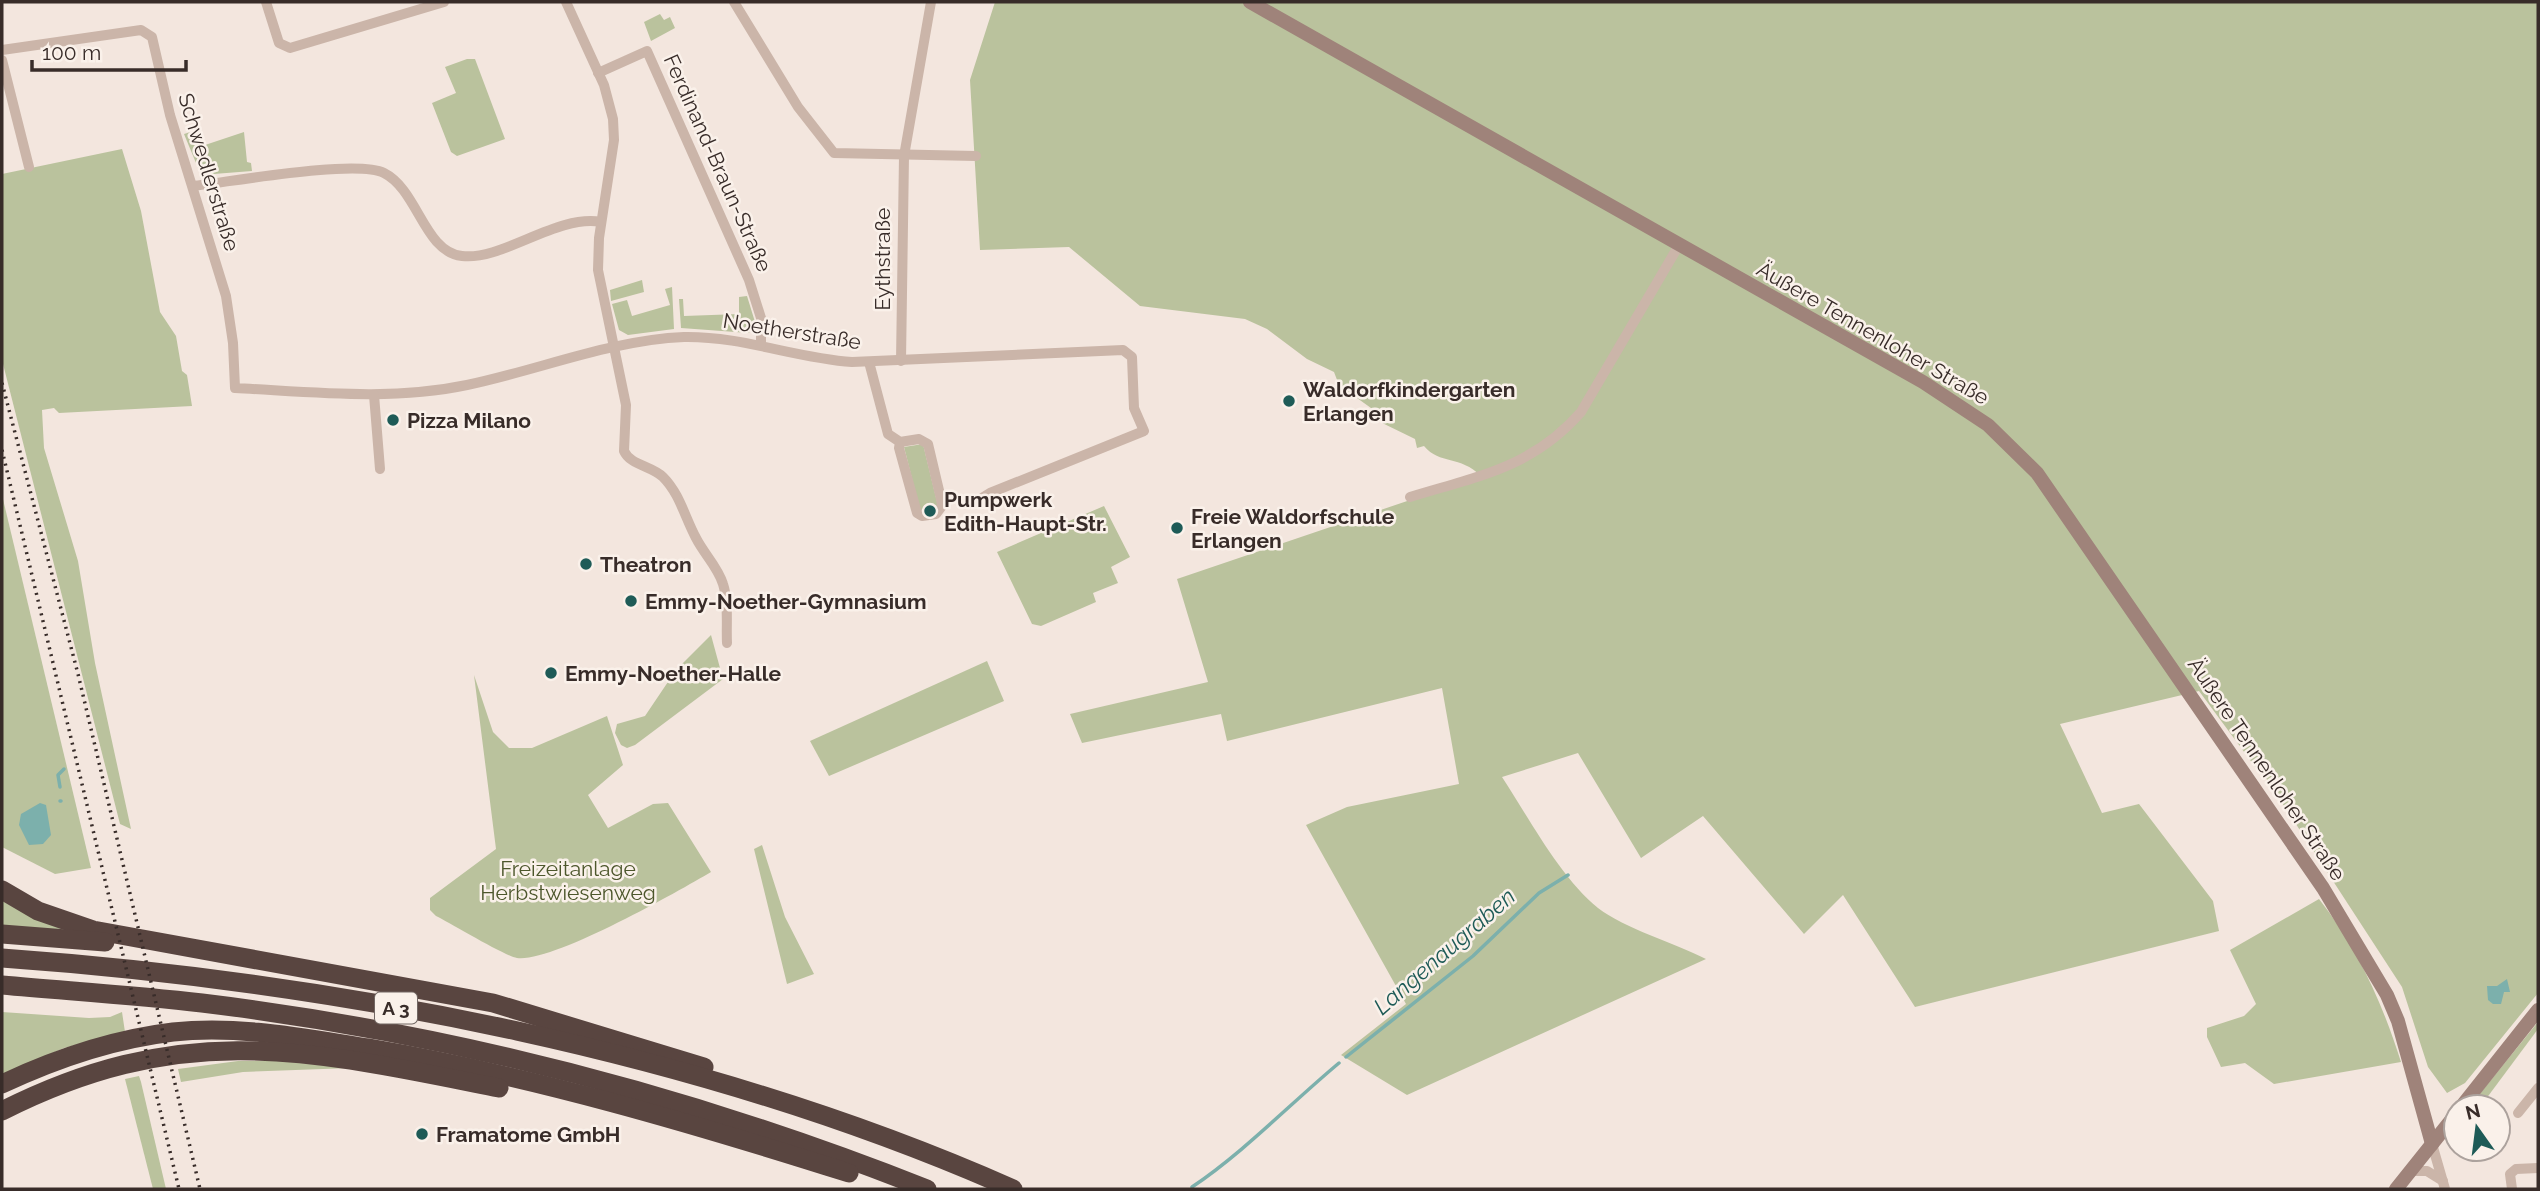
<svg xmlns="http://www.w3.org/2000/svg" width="2540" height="1191" font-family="Raleway,sans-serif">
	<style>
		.green { fill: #bac29d }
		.water { fill: #7cb0ac }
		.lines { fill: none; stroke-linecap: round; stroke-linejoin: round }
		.stream { stroke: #7cb0ac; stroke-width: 3.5 }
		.street { stroke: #cbb5a9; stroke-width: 10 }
		.secondary { stroke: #9f837a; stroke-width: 14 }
		.highway { stroke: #594540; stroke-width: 19 }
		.rail { stroke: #382c29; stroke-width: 3.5; stroke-dasharray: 2 5; stroke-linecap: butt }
		.poi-dot { fill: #1e5b57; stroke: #faf1ea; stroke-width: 2.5 }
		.labels { text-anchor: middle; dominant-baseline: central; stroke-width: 5; stroke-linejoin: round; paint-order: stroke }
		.shield { fill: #faf1ea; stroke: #726763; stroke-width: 2 }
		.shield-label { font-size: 19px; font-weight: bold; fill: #382c29 }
		.street-label { font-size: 21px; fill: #382c29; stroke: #faf1ea }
		.poi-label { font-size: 21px; font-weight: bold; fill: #382c29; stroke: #faf1ea; text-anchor: start }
		.park-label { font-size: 21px; fill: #4d572c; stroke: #faf1ea }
		.water-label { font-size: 23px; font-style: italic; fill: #1e5b57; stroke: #faf1ea }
	</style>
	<rect width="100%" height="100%" fill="#f3e6de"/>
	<g class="green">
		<path d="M 995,2 L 2538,2 L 2538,993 L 2465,1083 L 2447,1093 L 2428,1067 L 2402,987 L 2262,772 L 2259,772 L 2199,691 L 2060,724 L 2102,813 L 2139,804 L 2213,901 L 2219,931 L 1915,1007 L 1843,895 L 1804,934 L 1703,816 L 1641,858 L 1578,753 L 1502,777 C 1529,818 1560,877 1598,908 C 1624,928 1674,943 1706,959 L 1407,1095 L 1341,1055 L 1406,1004 L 1306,825 L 1347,807 L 1459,784 L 1442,688 L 1227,741 L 1221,714 L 1082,743 L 1070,714 L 1208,682 L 1177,579 L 1481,476 C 1460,455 1440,465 1424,446 L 1417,448 L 1415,439 L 1374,419 L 1378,413 L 1350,393 L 1342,393 L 1334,372 L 1307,359 L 1267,329 L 1245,319 L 1140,306 L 1069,247 L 980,250 L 970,80 Z"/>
		<polygon points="660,14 664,20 670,17 675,28 651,41 644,22"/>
		<polygon points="467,59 475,59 505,139 457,156 451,152 432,103 456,93 445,67"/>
		<polygon points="194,131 199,147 244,132 247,162 251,163 252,171 201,175 184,134"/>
		<polygon points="122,149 141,211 160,312 176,336 182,371 187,375 192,406 59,413 54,408 42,410 44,448 78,561 95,663 131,829 120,824 2,360 2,174"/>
		<polygon points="642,280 644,292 611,301 610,290"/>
		<polygon points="672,287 674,329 628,335 619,330 612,304 627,300 632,316 670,305 665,289"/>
		<polygon points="747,296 755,322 749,333 681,328 679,299 683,299 684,316 739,314 739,297"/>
		<polygon points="923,444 938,506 928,513 920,510 904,447"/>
		<polygon points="2,495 91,868 55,874 2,847"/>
		<polygon points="1104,506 1130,557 1111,567 1118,583 1093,593 1096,602 1041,626 1032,624 997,552"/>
		<polygon points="711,635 723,679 635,745 627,748 621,745 615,733 617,724 645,716 676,670"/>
		<polygon points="987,661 1004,701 829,776 810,741"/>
		<path d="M 474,675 L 493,732 L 509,748 L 532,748 L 607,716 L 623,765 L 588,795 L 608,828 L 653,804 L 668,803 L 711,872 C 677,892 552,963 517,958 C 505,956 450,923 436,916 L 430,910 L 430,898 L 496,849 Z"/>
		<polygon points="762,845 785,917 814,974 787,984 754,849"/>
		<polygon points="2,899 64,930 2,928"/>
		<path d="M 2319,899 C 2358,949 2382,1002 2401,1062 L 2274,1084 L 2245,1063 L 2221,1067 L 2207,1037 L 2207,1028 L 2244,1016 L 2256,1004 L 2230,950 Z"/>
		<polygon points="2,1012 89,1018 110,1017 122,1012 125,1032 64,1048 2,1075"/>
		<polygon points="2538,1022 2538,1029 2480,1107 2469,1107"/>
		<polygon points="238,1061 283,1061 351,1068 243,1072 181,1082 178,1069"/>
		<polygon points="139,1076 141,1082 166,1189 153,1189 125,1079"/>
	</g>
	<g class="water">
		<polygon points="40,803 46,805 51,835 43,844 29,845 19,825 21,814"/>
		<polygon points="2507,979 2510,992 2504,992 2501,1004 2493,1004 2488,1000 2487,986 2497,986"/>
	</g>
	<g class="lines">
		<g class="stream">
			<polyline points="60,787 58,775 64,769"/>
			<polyline points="60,801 61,801"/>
			<polyline points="1346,1057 1473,956 1539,893 1568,875"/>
			<path d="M 1192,1187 C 1243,1153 1291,1103 1339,1063"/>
		</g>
		<g class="street">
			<polyline points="266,2 279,43 290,48 444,2"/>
			<path d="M 566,2 L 604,85 L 613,119 L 614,140 L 599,238 L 598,270 L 626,405 L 624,451 C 630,465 652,466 663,477 C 680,494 685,518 696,538 C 704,554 718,567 723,584 C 729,602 726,625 727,643"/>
			<polyline points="734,2 798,107 834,153 976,156"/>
			<path d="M 2,50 L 141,30 L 152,37 L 170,115 L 226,296 L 233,343 L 235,388 C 313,392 391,401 467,385 C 539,370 611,340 684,337 C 742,336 795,358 852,362 L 1123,350 L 1132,357 L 1134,408 L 1144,431 L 990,493 L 972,504"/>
			<polyline points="2,60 29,167"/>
			<polyline points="598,73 647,51 749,280 761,318 761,344"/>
			<path d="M 193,186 C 230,182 356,159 384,173 C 418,190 424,252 462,256 C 502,261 557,214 601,222"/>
			<polyline points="901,361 904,156 931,2"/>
			<polyline points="869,362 888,434 900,442 899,448 917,513 922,516 936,514 942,506 941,499 928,444 919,439 900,442"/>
			<polyline points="374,395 380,469"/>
			<path d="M 1410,497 C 1478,476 1532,468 1581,412 L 1679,245"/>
			<polyline points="2518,1113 2538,1088"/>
			<polyline points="2432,1144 2445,1189"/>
			<polyline points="2411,1171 2427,1171 2443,1181"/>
			<polyline points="2512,1189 2510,1174 2516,1169 2538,1168"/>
		</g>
		<g class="secondary">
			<polyline points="1250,2 1923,382 1988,425 2037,473 2323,888 2387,995 2398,1021 2432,1144"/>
			<polyline points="2461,1107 2538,1010"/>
			<polyline points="2396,1189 2456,1114"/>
		</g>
		<g class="highway">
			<polyline points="2,890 38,911 93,930 493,1003 704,1067"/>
			<polyline points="2,934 105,942"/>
			<path d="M 2,958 C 338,982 704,1052 1013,1189"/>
			<path d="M 2,985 C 68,991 135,995 202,1003 C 449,1033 695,1097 927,1189"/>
			<path d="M 2,1084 C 55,1059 114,1039 173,1032 C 239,1025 303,1038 368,1048 C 532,1076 691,1123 849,1173"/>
			<path d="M 2,1111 C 184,1019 309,1050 499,1088"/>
		</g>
		<g class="rail">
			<polyline points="2,383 78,674 200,1189"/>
			<polyline points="2,450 179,1189"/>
		</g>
	</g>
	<g class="poi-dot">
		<circle cx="1289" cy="401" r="7"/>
		<circle cx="393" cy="420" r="7"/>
		<circle cx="930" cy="511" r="7"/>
		<circle cx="1177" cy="528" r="7"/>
		<circle cx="586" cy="564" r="7"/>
		<circle cx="631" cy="601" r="7"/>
		<circle cx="551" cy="673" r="7"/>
		<circle cx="422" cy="1134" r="7"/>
	</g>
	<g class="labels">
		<rect class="shield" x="375" y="992.5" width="42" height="31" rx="5"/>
		<g class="shield-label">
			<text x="396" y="1008">A 3</text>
		</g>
		<g class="street-label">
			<text transform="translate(718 163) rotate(66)">Ferdinand-Braun-Straße</text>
			<text transform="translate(209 172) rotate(73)">Schwedlerstraße</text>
			<text transform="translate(882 259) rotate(-90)">Eythstraße</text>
			<text transform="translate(792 331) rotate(9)">Noetherstraße</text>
			<text transform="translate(1873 333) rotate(30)">Äußere Tennenloher Straße</text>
			<text transform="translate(2267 769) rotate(56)">Äußere Tennenloher Straße</text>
		</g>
		<g class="poi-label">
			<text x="1303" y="389">Waldorfkindergarten<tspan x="1303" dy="24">Erlangen</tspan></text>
			<text x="407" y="420">Pizza Milano</text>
			<text x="944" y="499">Pumpwerk<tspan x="944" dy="24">Edith-Haupt-Str.</tspan></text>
			<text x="1191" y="516">Freie Waldorfschule<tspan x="1191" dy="24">Erlangen</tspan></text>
			<text x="600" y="564">Theatron</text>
			<text x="645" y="601">Emmy-Noether-Gymnasium</text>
			<text x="565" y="673">Emmy-Noether-Halle</text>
			<text x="436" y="1134">Framatome GmbH</text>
		</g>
		<g class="park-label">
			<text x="568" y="868">Freizeitanlage<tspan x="568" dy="24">Herbstwiesenweg</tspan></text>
		</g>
		<g class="water-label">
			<text transform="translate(1444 951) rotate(-41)">Langenaugraben</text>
		</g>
	</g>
	<rect width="2540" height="1191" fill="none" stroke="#382c29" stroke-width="7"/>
	<g transform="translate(2477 1128) rotate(346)"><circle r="33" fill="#faf1ea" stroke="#aca29d" stroke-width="2"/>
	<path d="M0-5L12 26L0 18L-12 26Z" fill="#1e5b57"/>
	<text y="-10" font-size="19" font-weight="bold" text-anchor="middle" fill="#382c29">N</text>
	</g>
	<path d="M32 60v10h154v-10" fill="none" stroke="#382c29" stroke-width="3.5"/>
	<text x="42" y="60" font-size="21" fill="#382c29" stroke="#faf1ea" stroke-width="5" paint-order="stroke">100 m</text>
</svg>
